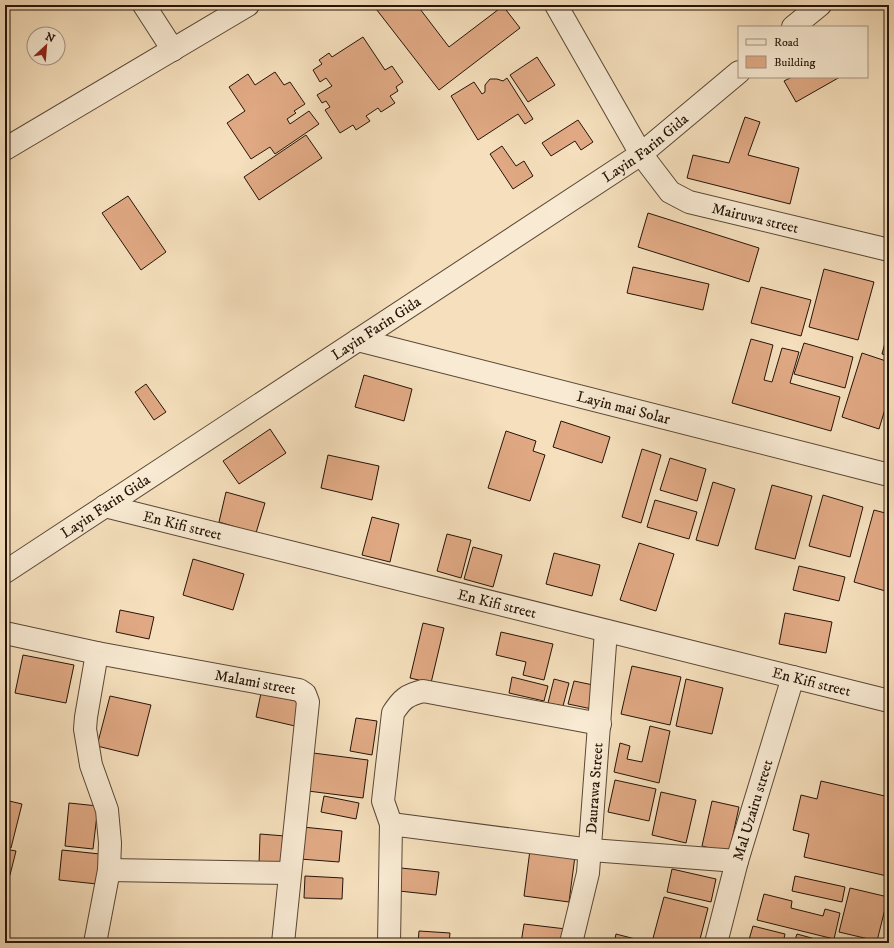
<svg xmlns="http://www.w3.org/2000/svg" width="894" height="948" font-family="'IM FELL DW Pica',serif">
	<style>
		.building { fill: #e0a984; stroke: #261408 }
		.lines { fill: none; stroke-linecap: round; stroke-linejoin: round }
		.minor-casing { stroke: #5a4735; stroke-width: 24 }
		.minor { stroke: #f8ead3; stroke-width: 22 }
		.labels { text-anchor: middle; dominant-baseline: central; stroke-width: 4; stroke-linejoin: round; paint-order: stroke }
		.street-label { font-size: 15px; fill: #261408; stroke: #f8ead3 }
	</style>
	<rect width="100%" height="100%" fill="#f5dfbc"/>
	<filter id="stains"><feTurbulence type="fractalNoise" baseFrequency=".005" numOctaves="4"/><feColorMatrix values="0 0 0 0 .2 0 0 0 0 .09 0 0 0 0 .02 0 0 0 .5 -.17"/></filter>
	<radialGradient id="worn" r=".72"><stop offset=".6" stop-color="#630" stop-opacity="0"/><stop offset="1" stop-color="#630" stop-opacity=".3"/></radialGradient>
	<g class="building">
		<polygon points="373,5 417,5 449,47 503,6 520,28 439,90"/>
		<polygon points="363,37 385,70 392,66 403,82 396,87 398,91 390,96 395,103 381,112 378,108 366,116 370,121 356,130 353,125 340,133 325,110 330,107 326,101 322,103 317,95 332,86 326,78 320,82 313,70 322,64 319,60 329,53 332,57"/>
		<polygon points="537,57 555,85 528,102 510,75"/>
		<polygon points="275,72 284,85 290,82 305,104 294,111 296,113 287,119 290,124 309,111 319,124 275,154 270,147 251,159 227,123 245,111 229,87 248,74 255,85"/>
		<polygon points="792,77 840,77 796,102 784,81"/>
		<polygon points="507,78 533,119 525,124 518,114 478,140 451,96 474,82 482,94 485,92 485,85 490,79 497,79 503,81"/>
		<polygon points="745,117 760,122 748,155 799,168 790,204 687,178 693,155 729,163"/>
		<polygon points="578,120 593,142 581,150 575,141 551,156 542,143"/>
		<polygon points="306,135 322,158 259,200 244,177"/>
		<polygon points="502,146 516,166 524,161 533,176 513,189 490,154"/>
		<polygon points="128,196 166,252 141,270 102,213"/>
		<polygon points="648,213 759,248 749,282 638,247"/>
		<polygon points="633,267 709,284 703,310 627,293"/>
		<polygon points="824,269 874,282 858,340 809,327"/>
		<polygon points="761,287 811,300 801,336 751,323"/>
		<polygon points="889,328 889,356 882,354"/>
		<polygon points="751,339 773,345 764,380 772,382 782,348 799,352 790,383 840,397 831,431 732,403"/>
		<polygon points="804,343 853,357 845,388 794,374"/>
		<polygon points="862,353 889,362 889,396 879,429 842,417"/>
		<polygon points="364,375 412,389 404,421 355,407"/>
		<polygon points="146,384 166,412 154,420 135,392"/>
		<polygon points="561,421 610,437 602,463 553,447"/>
		<polygon points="270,429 286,453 239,484 223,461"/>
		<polygon points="506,431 536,441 533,451 545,455 530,501 488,488"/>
		<polygon points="642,449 661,455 641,523 622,517"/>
		<polygon points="328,455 379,466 372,500 321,488"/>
		<polygon points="670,458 706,469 697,501 660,490"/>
		<polygon points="713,482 735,489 718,546 696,540"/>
		<polygon points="772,485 812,496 795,559 755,549"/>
		<polygon points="226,492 265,503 256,533 219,522"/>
		<polygon points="823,495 863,507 850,557 809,546"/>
		<polygon points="655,500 697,512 689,539 647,527"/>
		<polygon points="874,510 889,514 889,592 854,582"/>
		<polygon points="372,517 399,524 390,562 362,555"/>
		<polygon points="447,534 471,540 461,578 437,571"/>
		<polygon points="639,543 674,554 656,611 620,600"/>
		<polygon points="473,547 502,555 493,587 464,579"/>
		<polygon points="554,553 600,565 592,596 546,584"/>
		<polygon points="193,559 244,574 233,610 183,595"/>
		<polygon points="799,566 845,577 839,601 793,590"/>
		<polygon points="120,610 154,617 149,639 116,632"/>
		<polygon points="785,613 832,622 826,653 779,644"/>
		<polygon points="423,623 444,628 431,683 410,678"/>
		<polygon points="501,632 553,644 544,680 523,675 526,662 496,655"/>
		<polygon points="23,655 74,665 66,703 15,693"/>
		<polygon points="632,666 681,677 670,725 621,714"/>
		<polygon points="512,677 548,686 544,701 509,693"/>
		<polygon points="554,679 569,683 563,706 548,703"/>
		<polygon points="686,679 723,688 712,734 676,726"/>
		<polygon points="574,681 598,686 592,709 568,704"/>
		<polygon points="261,693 300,702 295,726 256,717"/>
		<polygon points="110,696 151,705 138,756 97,746"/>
		<polygon points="356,718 377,721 372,755 350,751"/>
		<polygon points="650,726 670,731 659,783 614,772 620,743 630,746 627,759 642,762"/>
		<polygon points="889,749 889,763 886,762"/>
		<polygon points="313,753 368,760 363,798 308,791"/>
		<polygon points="615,780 656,789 649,821 608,812"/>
		<polygon points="821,781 889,797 889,868 887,876 804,857 809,834 793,830 801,795 817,799"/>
		<polygon points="661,792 696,800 686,843 652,835"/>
		<polygon points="324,796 359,803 356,819 321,812"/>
		<polygon points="5,800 22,804 11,848 5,847"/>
		<polygon points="712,801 739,807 729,853 702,846"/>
		<polygon points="69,803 98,806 93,849 65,846"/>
		<polygon points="303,827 342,831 339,862 300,859"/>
		<polygon points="260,834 285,836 283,867 259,865"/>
		<polygon points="5,849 16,851 10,875 5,874"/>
		<polygon points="62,850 100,854 97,884 59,880"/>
		<polygon points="530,850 575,856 569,902 524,896"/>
		<polygon points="401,868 439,872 436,895 399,891"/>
		<polygon points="672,869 716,879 711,902 667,892"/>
		<polygon points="305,876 343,878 342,899 304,898"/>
		<polygon points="795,876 845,887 842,902 792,891"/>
		<polygon points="850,888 888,897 877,941 839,932"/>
		<polygon points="764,894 792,901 791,908 823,916 825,909 840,913 834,939 757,920"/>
		<polygon points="664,897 708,908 699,943 652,942"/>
		<polygon points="524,924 566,929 564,943 521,943"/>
		<polygon points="753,926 785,934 783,943 748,943"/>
		<polygon points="419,931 450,933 449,943 418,943"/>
		<polygon points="616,934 639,940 638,943 614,943"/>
		<polygon points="797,934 826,942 826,943 794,943"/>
		<polygon points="831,939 847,943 830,943"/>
	</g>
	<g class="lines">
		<defs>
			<g id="minor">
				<polyline points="144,5 173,50"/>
				<path id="s1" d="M 556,5 L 641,154 L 670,192 L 689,202 L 889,250"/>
				<polyline points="793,27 820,5"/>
				<polyline points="5,149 248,5"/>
				<path id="s2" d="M 358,340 L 889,475"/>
				<path id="s3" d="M 105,506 L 889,701"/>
				<path id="s4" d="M 5,572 L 641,154 L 739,72"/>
				<path id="s5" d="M 5,633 L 97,653 L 299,690 L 305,694 L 308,702 L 283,943"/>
				<path d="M 391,824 L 383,801 L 393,713 C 402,699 407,695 423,691 L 600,724"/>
				<polyline points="109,870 290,873"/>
				<polyline points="95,943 109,870 110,843 107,810 91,765 85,729 86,717 97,653"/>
				<polyline points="389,943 391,824 591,850 737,861"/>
				<path id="s6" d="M 571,943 L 588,873 L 606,631"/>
				<path id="s7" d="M 716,943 L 737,861 L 793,677"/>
			</g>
		</defs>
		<use href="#minor" class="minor-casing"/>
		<use href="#minor" class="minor"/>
	</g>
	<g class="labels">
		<g class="street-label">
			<text stroke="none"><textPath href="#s4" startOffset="768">Layin Farin Gida</textPath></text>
			<text stroke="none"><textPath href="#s1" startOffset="309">Mairuwa street</textPath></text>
			<text stroke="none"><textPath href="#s4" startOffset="444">Layin Farin Gida</textPath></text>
			<text stroke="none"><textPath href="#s2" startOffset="274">Layin mai Solar</textPath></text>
			<text stroke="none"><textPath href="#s4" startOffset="120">Layin Farin Gida</textPath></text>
			<text stroke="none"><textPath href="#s3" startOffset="80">En Kifi street</textPath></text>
			<text stroke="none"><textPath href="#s3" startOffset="404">En Kifi street</textPath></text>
			<text stroke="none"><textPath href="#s3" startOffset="728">En Kifi street</textPath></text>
			<text stroke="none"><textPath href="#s5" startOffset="255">Malami street</textPath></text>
			<text stroke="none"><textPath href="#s6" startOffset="157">Daurawa Street</textPath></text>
			<text stroke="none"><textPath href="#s7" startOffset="138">Mal Uzairu street</textPath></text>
		</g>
	</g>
	<rect width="894" height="948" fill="none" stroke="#f5dfbc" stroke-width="20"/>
	<rect x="6" y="6" width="882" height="936" fill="none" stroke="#261408" stroke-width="2"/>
	<rect x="10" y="10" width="874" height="928" fill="none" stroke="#261408"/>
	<rect x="738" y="26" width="130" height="52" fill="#f8ead3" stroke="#a49482"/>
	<rect x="746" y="39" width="20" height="6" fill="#f8ead3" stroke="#a49482"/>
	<text x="774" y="46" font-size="12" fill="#261408">Road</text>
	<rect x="746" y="56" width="20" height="12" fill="#e0a984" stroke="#a49482"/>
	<text x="774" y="66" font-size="12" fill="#261408">Building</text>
	<g transform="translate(46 46) rotate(26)"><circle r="19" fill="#f8ead3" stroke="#a49482"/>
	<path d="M0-3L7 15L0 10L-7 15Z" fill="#8f2418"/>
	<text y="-6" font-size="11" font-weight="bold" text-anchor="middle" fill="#261408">N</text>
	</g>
	<rect width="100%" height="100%" filter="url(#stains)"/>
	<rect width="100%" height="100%" fill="url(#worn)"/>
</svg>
